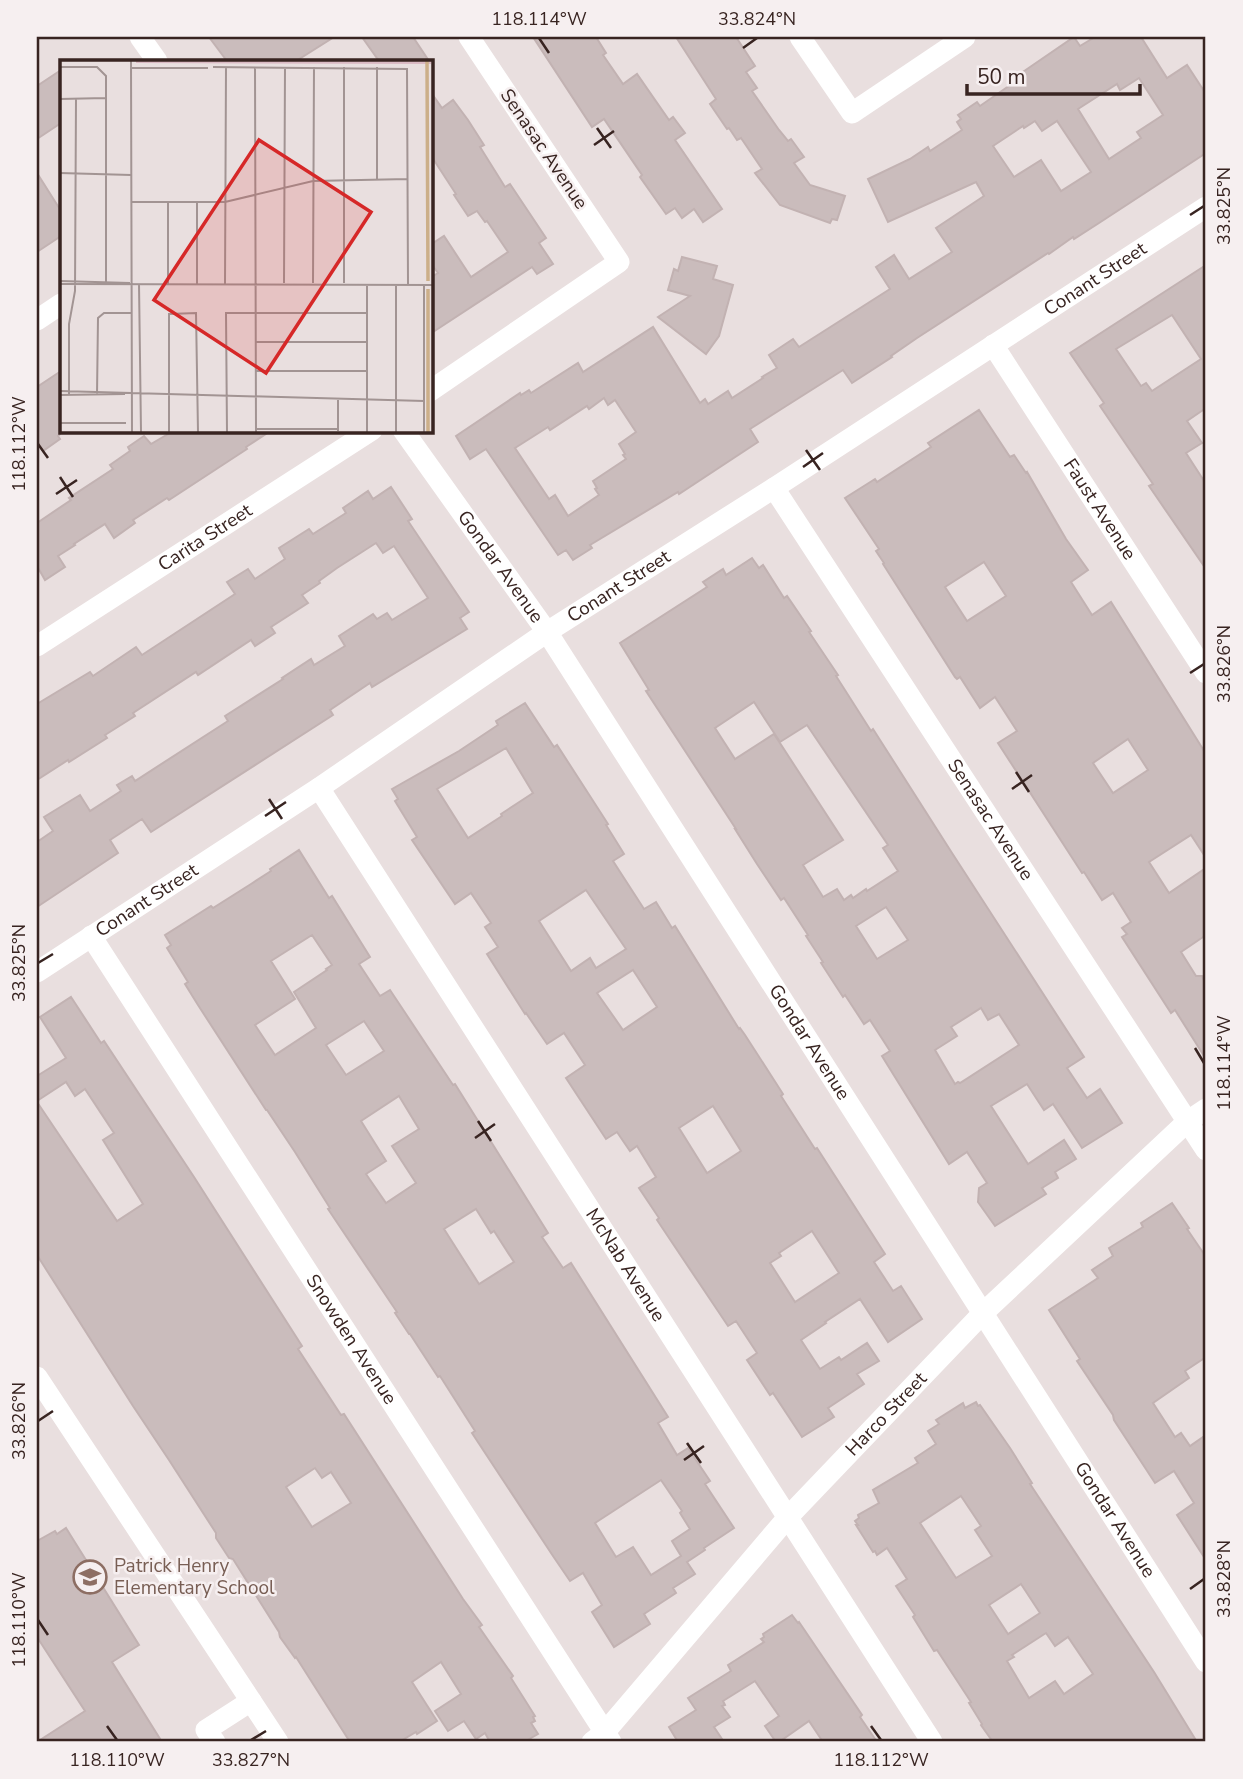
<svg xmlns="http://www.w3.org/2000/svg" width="1243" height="1779" font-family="'Nunito Sans',sans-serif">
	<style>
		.building { fill: #cabcbc; stroke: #c2b2b2; stroke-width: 2; fill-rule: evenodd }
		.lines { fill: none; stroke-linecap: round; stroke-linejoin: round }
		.minor { stroke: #fff; stroke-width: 21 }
		.ticks { fill: none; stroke: #382421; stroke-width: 2.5 }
		.labels { text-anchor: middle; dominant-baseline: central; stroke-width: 5; stroke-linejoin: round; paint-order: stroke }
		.street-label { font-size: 19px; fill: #382421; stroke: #f6eff0 }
		.education-label { font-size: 19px; fill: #785e54; stroke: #f6eff0; text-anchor: start }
		.inset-river { fill: none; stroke: #ccaf89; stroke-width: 3.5 }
		.inset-road { fill: none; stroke: #a29493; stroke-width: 2 }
		.view { fill: #d62828; fill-opacity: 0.15; stroke: #d62828; stroke-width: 3.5 }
		.inset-edge { fill: none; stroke: #382421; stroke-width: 3.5 }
		.neatline { fill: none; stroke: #382421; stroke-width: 2.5 }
		.ticks-label { font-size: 18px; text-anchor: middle; fill: #382421 }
	</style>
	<rect width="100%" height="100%" fill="#e9dfdf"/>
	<g class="building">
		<polygon points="209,37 334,37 296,61 227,61"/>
		<polygon points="362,37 413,37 429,61 379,61"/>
		<polygon points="533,37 596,37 606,53 603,55 623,84 637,74 669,120 673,117 685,133 675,140 722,209 703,222 694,209 682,218 675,208 666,214 640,177 642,175 604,119 592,127"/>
		<polygon points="676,37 736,37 755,66 746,72 757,88 752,91 779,130 788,141 791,139 804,157 794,163 810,185 845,196 837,220 832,219 830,223 780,205 755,173 762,169 741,138 737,140 729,128 727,129 710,104 716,99"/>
		<path d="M 1074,37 L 1080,46 L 1095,37 L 1141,37 L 1167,78 L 1187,65 L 1206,94 L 1206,153 L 1099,223 L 1074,239 L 1073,237 L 1049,254 L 1048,253 L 917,338 L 891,356 L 892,357 L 852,383 L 843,370 L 783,408 L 750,429 L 758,442 L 679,494 L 678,492 L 590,545 L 592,548 L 573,560 L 566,550 L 558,555 L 486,449 L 470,459 L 456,436 L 520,393 L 521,395 L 529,390 L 531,393 L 578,363 L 583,372 L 653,327 L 700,403 L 705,399 L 708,404 L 728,391 L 732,398 L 763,378 L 762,377 L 777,368 L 769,355 L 793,339 L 799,347 L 890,289 L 876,267 L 894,255 L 909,279 L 952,252 L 936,228 L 984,196 L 976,182 L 888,222 L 868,179 L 910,159 L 928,147 L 930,151 L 962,130 L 957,122 L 961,119 L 958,115 L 977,102 L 980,106 L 1016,81 L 1014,78 ZM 1139,78 L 1163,115 L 1137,132 L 1141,138 L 1109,159 L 1078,109 L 1117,84 L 1120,90 ZM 1035,121 L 1042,131 L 1057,121 L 1091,172 L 1061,191 L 1041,160 L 1014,177 L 993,146 L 1023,126 L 1024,128 ZM 604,398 L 608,405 L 615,400 L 636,432 L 619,444 L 625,454 L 623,455 L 626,459 L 593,481 L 597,488 L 595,489 L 599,495 L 568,516 L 555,495 L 549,499 L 515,448 L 548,427 L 550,430 L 587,406 L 589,409 Z"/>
		<polygon points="61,70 61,123 37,139 37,86"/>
		<polygon points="430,91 442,108 453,100 468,120 484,145 480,147 505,187 510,184 546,238 539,243 553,264 537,274 532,267 430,334 430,278 438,273 430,262 430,245 444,236 471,277 508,252 487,221 485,222 477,211 468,216 454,195 456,194 430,154"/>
		<polygon points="37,173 61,211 61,236 37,252"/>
		<polygon points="682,257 717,266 713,279 733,285 719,336 706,354 658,317 690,296 668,290 674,269 678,271"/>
		<path d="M 1206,265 L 1206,408 L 1187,421 L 1202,443 L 1186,453 L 1206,484 L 1206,569 L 1149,486 L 1153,484 L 1100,406 L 1104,403 L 1070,353 ZM 1172,315 L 1201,359 L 1152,391 L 1146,383 L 1141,386 L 1116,349 Z"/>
		<polygon points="61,371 61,433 58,436 60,439 43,451 37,441 37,387"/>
		<path d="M 979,410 L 1010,457 L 1014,455 L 1026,473 L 1027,472 L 1066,539 L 1088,570 L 1071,582 L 1092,615 L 1111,602 L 1206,754 L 1206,858 L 1191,835 L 1149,862 L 1169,893 L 1206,868 L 1206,935 L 1181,952 L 1196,976 L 1202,976 L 1205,983 L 1206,995 L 1206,1059 L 1175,1010 L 1171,1013 L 1122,937 L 1127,934 L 1122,928 L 1131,922 L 1113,893 L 1102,900 L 1084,872 L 1082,873 L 998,743 L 1017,731 L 995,697 L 980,708 L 960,677 L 957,679 L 955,677 L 883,564 L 884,563 L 876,551 L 879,549 L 845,498 L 875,479 L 877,482 L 931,447 L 928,443 ZM 984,562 L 1006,596 L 967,621 L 945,587 ZM 1128,739 L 1148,770 L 1113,793 L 1093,763 Z"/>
		<polygon points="175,430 272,430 246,447 247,449 169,500 167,498 133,520 135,523 114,538 105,524 74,544 75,545 58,556 65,567 45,580 37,566 37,523 71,500 69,498 113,469 110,465 130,451 128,447 144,436 151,444"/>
		<polygon points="391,487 412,519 408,521 469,612 460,618 467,629 372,687 370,683 330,710 333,715 151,832 142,819 110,840 118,853 37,907 37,842 53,831 44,817 80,795 90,811 121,791 117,785 132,776 135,781 228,721 225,716 283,679 282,678 311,659 314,665 345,646 339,636 373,614 377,619 387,613 392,620 428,598 394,546 383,553 376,543 337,568 319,581 320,583 302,595 308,603 271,627 275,633 255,646 251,640 198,675 196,672 133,713 135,716 105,735 107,738 69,762 68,760 37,780 37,704 90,672 93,676 136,647 142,655 235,594 227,582 248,569 255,579 285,559 279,548 309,529 313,534 346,513 343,508 368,491 373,499"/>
		<path d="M 752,558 L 759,568 L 763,565 L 784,598 L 787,596 L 811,631 L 809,632 L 838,675 L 836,676 L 871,731 L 873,729 L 952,853 L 1084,1057 L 1067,1068 L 1087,1098 L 1100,1089 L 1122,1123 L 1082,1148 L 1053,1104 L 1044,1110 L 1027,1084 L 991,1106 L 1028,1164 L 1064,1140 L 1076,1159 L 1055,1172 L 1058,1178 L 1042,1188 L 1046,1194 L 995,1226 L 978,1202 L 979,1188 L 987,1183 L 967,1152 L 949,1164 L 882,1056 L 890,1051 L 870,1020 L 864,1024 L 845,995 L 843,997 L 821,963 L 823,962 L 806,936 L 808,935 L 784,898 L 781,900 L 757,864 L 735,829 L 736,829 L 646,691 L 649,690 L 620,643 L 707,587 L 703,582 L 723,569 L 726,575 ZM 754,702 L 780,742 L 807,725 L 888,845 L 883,848 L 898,871 L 867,891 L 866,889 L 853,898 L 851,895 L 844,900 L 837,889 L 823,897 L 803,865 L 843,840 L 774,734 L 735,759 L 715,728 ZM 886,907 L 908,940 L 877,959 L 856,926 ZM 981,1008 L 988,1020 L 999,1014 L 1019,1045 L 960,1083 L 958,1082 L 955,1084 L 935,1050 L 957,1036 L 951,1027 Z"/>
		<path d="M 525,703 L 554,747 L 557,745 L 608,824 L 606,825 L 624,854 L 613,861 L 644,909 L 656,902 L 672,928 L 675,926 L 739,1029 L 740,1028 L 745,1035 L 783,1094 L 781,1096 L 815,1149 L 817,1148 L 885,1254 L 874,1262 L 893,1291 L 901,1286 L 922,1319 L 888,1342 L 860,1299 L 825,1322 L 826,1323 L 801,1340 L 820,1369 L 839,1357 L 841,1360 L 867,1343 L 879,1361 L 857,1374 L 864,1384 L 828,1408 L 834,1417 L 802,1437 L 773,1393 L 770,1395 L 747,1360 L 757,1353 L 736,1321 L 728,1326 L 657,1220 L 659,1218 L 639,1188 L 656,1177 L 637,1146 L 630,1151 L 617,1132 L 606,1139 L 566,1078 L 585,1065 L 564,1033 L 547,1044 L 526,1013 L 525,1014 L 487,954 L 498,947 L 485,927 L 491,923 L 471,893 L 455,904 L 412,840 L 417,837 L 395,801 L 398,799 L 392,789 L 459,751 L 498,725 L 496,721 ZM 506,748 L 533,793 L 501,814 L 502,816 L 468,838 L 437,789 ZM 586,890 L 626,949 L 596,968 L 590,958 L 571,971 L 539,921 ZM 633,970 L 657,1007 L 623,1030 L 597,993 ZM 713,1106 L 741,1151 L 707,1173 L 679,1128 ZM 812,1231 L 839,1273 L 795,1302 L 770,1263 L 781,1256 L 779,1253 Z"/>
		<path d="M 299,850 L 329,898 L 332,896 L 370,957 L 359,964 L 380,996 L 390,990 L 453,1085 L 455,1084 L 548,1233 L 542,1237 L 563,1268 L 571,1263 L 668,1417 L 658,1423 L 677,1455 L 688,1448 L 710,1481 L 705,1484 L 734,1528 L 704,1548 L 705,1550 L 687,1562 L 695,1574 L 673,1588 L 676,1593 L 644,1614 L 650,1624 L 614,1647 L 592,1612 L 602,1605 L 583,1573 L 570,1581 L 553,1556 L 472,1433 L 475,1431 L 440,1376 L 438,1377 L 410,1334 L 409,1334 L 395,1313 L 397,1312 L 328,1209 L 330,1208 L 295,1152 L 267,1110 L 266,1110 L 198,1005 L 185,984 L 188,982 L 167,948 L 171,945 L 165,935 L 211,906 L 213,908 L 251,884 L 271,871 L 270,869 ZM 312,935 L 332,965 L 326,969 L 327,970 L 294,992 L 316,1028 L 275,1055 L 255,1025 L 295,999 L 271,961 ZM 364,1021 L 384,1051 L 346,1075 L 326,1045 ZM 399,1096 L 419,1129 L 392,1146 L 416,1183 L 386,1203 L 366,1174 L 386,1161 L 361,1121 ZM 476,1209 L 491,1233 L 494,1231 L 514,1262 L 479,1284 L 444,1229 ZM 661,1480 L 682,1511 L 680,1513 L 690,1529 L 672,1541 L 681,1556 L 651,1575 L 633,1547 L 616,1557 L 595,1523 Z"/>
		<path d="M 71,997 L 101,1043 L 104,1041 L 194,1177 L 302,1346 L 298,1349 L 341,1415 L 344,1414 L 463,1599 L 482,1625 L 479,1627 L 513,1676 L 511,1678 L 535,1716 L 533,1717 L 535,1721 L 531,1723 L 538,1734 L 524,1742 L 490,1742 L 485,1733 L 476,1739 L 464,1721 L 448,1731 L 435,1711 L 461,1694 L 441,1662 L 412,1682 L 437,1721 L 417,1734 L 416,1732 L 399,1742 L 350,1742 L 296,1657 L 295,1658 L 280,1637 L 279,1632 L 233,1559 L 229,1558 L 216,1538 L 216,1533 L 169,1460 L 133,1406 L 37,1255 L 37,1102 L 117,1221 L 143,1204 L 103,1140 L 114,1133 L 85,1089 L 75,1096 L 66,1082 L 37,1101 L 37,1076 L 66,1058 L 40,1017 ZM 315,1468 L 322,1478 L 331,1472 L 351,1503 L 312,1527 L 286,1487 Z"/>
		<polygon points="1172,1203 1189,1228 1187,1229 1206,1257 1206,1357 1185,1371 1189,1378 1153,1403 1175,1437 1181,1433 1190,1446 1206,1435 1206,1560 1177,1515 1194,1503 1174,1471 1155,1483 1114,1420 1113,1415 1077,1361 1080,1359 1049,1310 1098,1278 1092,1270 1113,1256 1109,1248 1143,1227 1141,1223"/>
		<path d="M 976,1402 L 978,1406 L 980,1405 L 1010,1448 L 1032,1483 L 1030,1484 L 1154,1672 L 1197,1742 L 993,1742 L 981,1725 L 982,1724 L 969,1703 L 971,1702 L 937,1650 L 934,1651 L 913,1617 L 915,1615 L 896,1586 L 907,1579 L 887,1548 L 877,1555 L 875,1551 L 873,1552 L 856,1525 L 858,1525 L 855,1521 L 859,1518 L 858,1515 L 879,1503 L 873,1490 L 918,1463 L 915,1458 L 936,1444 L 928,1431 L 939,1424 L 936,1420 L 963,1403 L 965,1408 ZM 961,1496 L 981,1526 L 975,1530 L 992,1556 L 956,1578 L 920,1523 ZM 1021,1584 L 1040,1613 L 1008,1634 L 989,1605 ZM 1046,1633 L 1055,1646 L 1068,1637 L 1093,1674 L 1064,1694 L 1055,1681 L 1029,1698 L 1007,1661 L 1014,1657 L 1012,1655 Z"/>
		<polygon points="66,1528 139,1645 112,1662 162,1742 37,1742 85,1711 37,1637 37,1541 55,1531 57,1534"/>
		<polygon points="792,1615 798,1623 799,1622 862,1715 860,1717 877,1742 823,1742 809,1721 779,1742 776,1742 765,1726 779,1716 755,1681 723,1701 725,1705 722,1706 730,1717 714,1727 724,1742 678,1742 669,1727 696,1710 688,1698 731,1671 728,1665 764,1642 761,1639 764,1637 763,1634"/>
	</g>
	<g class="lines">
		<g class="minor">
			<polyline points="140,37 157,61"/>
			<polyline points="800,37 852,113 965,37"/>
			<polyline points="37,320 61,304"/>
			<path id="s1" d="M 993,345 L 1206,673"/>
			<polyline points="430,391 619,262 469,37"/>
			<path id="s2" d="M 403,430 L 547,632 L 1206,1662"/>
			<path id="s3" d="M 774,488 L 1206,1150"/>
			<path id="s4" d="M 37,646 L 372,430"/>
			<path id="s5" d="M 319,788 L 932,1742"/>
			<path id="s6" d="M 91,936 L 611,1742"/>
			<path id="s7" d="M 37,972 L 319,788 L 547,632 L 774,488 L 1206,207"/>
			<polyline points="37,1377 278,1742"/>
			<polyline points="215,1742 206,1730 251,1701"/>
			<path id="s8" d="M 592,1742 L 605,1732 L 788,1517 L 982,1314 L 1188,1121 L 1206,1109"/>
		</g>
	</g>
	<path class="ticks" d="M 539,38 L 549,53M 743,48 L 757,38M 597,128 L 611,148M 594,145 L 614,131M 1190,215 L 1204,206M 38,444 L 48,458M 806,450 L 820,470M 803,467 L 823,453M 60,477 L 73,497M 56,494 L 77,480M 1190,673 L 1204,664M 1016,772 L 1029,792M 1012,789 L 1032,775M 269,799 L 282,819M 265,816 L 286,802M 38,963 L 53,954M 1195,1048 L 1204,1063M 478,1121 L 491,1141M 475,1138 L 495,1124M 38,1421 L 53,1411M 687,1443 L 701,1463M 684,1460 L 704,1446M 1190,1589 L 1204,1579M 38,1620 L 48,1635M 107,1726 L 117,1740M 871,1726 L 881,1740M 251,1740 L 266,1731"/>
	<defs>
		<symbol id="school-ring" viewBox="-11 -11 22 22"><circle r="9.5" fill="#f6eff0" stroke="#8d6e63" stroke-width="1.5"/><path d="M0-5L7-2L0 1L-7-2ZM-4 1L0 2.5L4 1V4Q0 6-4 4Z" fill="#8d6e63"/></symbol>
	</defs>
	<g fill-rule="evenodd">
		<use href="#school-ring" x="71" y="1558" width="38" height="38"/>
	</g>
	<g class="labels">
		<g class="street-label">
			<text transform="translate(544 149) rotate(56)">Senasac Avenue</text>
			<text stroke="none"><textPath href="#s7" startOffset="1265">Conant Street</textPath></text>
			<text stroke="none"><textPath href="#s1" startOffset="196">Faust Avenue</textPath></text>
			<text stroke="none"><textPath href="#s4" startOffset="200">Carita Street</textPath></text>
			<text stroke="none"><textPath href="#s2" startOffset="168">Gondar Avenue</textPath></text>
			<text stroke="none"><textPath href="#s7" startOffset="698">Conant Street</textPath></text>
			<text stroke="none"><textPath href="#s3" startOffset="396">Senasac Avenue</textPath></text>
			<text stroke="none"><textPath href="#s7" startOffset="131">Conant Street</textPath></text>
			<text stroke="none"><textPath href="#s2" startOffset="735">Gondar Avenue</textPath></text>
			<text stroke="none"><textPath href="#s5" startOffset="567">McNab Avenue</textPath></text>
			<text stroke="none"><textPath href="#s6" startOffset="480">Snowden Avenue</textPath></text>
			<text stroke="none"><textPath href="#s8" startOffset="441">Harco Street</textPath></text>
			<text stroke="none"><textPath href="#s2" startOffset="1302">Gondar Avenue</textPath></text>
		</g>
		<g class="education-label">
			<text x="114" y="1566">Patrick Henry<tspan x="114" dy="22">Elementary School</tspan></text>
		</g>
	</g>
	<g transform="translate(60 60)">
		<rect width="373" height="373" fill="#e9dfdf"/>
		<path d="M 76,1 L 371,1 L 371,4 L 76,3 Z" fill="#dab9c3"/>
		<path class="inset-river" d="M 367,1 L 368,221M 368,372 L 368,229"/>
		<path class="inset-road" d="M 71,1 L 72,372M 0,7 L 37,7 L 46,16 L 46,225M 153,7 L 347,9 L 348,224M 195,7 L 196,372M 284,7 L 284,223M 317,7 L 317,119M 71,8 L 148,8M 0,39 L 46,38M 0,113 L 71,115M 71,142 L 165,142 L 253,121 L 348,119M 137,143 L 137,224M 0,221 L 70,223M 224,223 L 225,7M 253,223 L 254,7M 0,224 L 373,225M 79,224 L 81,372M 108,224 L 108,142M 165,224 L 166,7M 336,224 L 336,372M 195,282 L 308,282M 196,311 L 307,311M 0,331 L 364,341M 0,335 L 65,334M 9,335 L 9,264 L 15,231 L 16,39M 37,335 L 38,258 L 44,253 L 71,253M 0,363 L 66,363M 196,369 L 278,369M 278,371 L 278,340M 109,372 L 109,254 L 136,253 L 138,372M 167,372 L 166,253 L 307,253M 307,372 L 307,224M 364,372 L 364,225"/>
		<path class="view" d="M 199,80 L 311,152 L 206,313 L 94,240 Z"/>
		<rect width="373" height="373" class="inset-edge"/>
	</g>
	<rect width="1243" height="1779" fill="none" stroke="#f6eff0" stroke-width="77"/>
	<path d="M967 84v10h173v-10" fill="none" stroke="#382421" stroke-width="3.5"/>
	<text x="977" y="84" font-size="21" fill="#382421" stroke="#f6eff0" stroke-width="5" paint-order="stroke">50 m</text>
	<rect x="38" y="38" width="1166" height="1702" class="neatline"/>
	<g class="ticks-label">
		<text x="539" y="25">118.114°W</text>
		<text x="757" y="25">33.824°N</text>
		<text transform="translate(1224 206) rotate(-90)" y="6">33.825°N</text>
		<text transform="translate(19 444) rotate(-90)" y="6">118.112°W</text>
		<text transform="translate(1224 664) rotate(-90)" y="6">33.826°N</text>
		<text transform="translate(19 963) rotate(-90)" y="6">33.825°N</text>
		<text transform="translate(1224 1063) rotate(-90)" y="6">118.114°W</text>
		<text transform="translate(19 1421) rotate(-90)" y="6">33.826°N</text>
		<text transform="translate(1224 1579) rotate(-90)" y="6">33.828°N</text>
		<text transform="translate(19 1620) rotate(-90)" y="6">118.110°W</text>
		<text x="117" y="1766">118.110°W</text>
		<text x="251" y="1766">33.827°N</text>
		<text x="881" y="1766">118.112°W</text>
	</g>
</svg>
